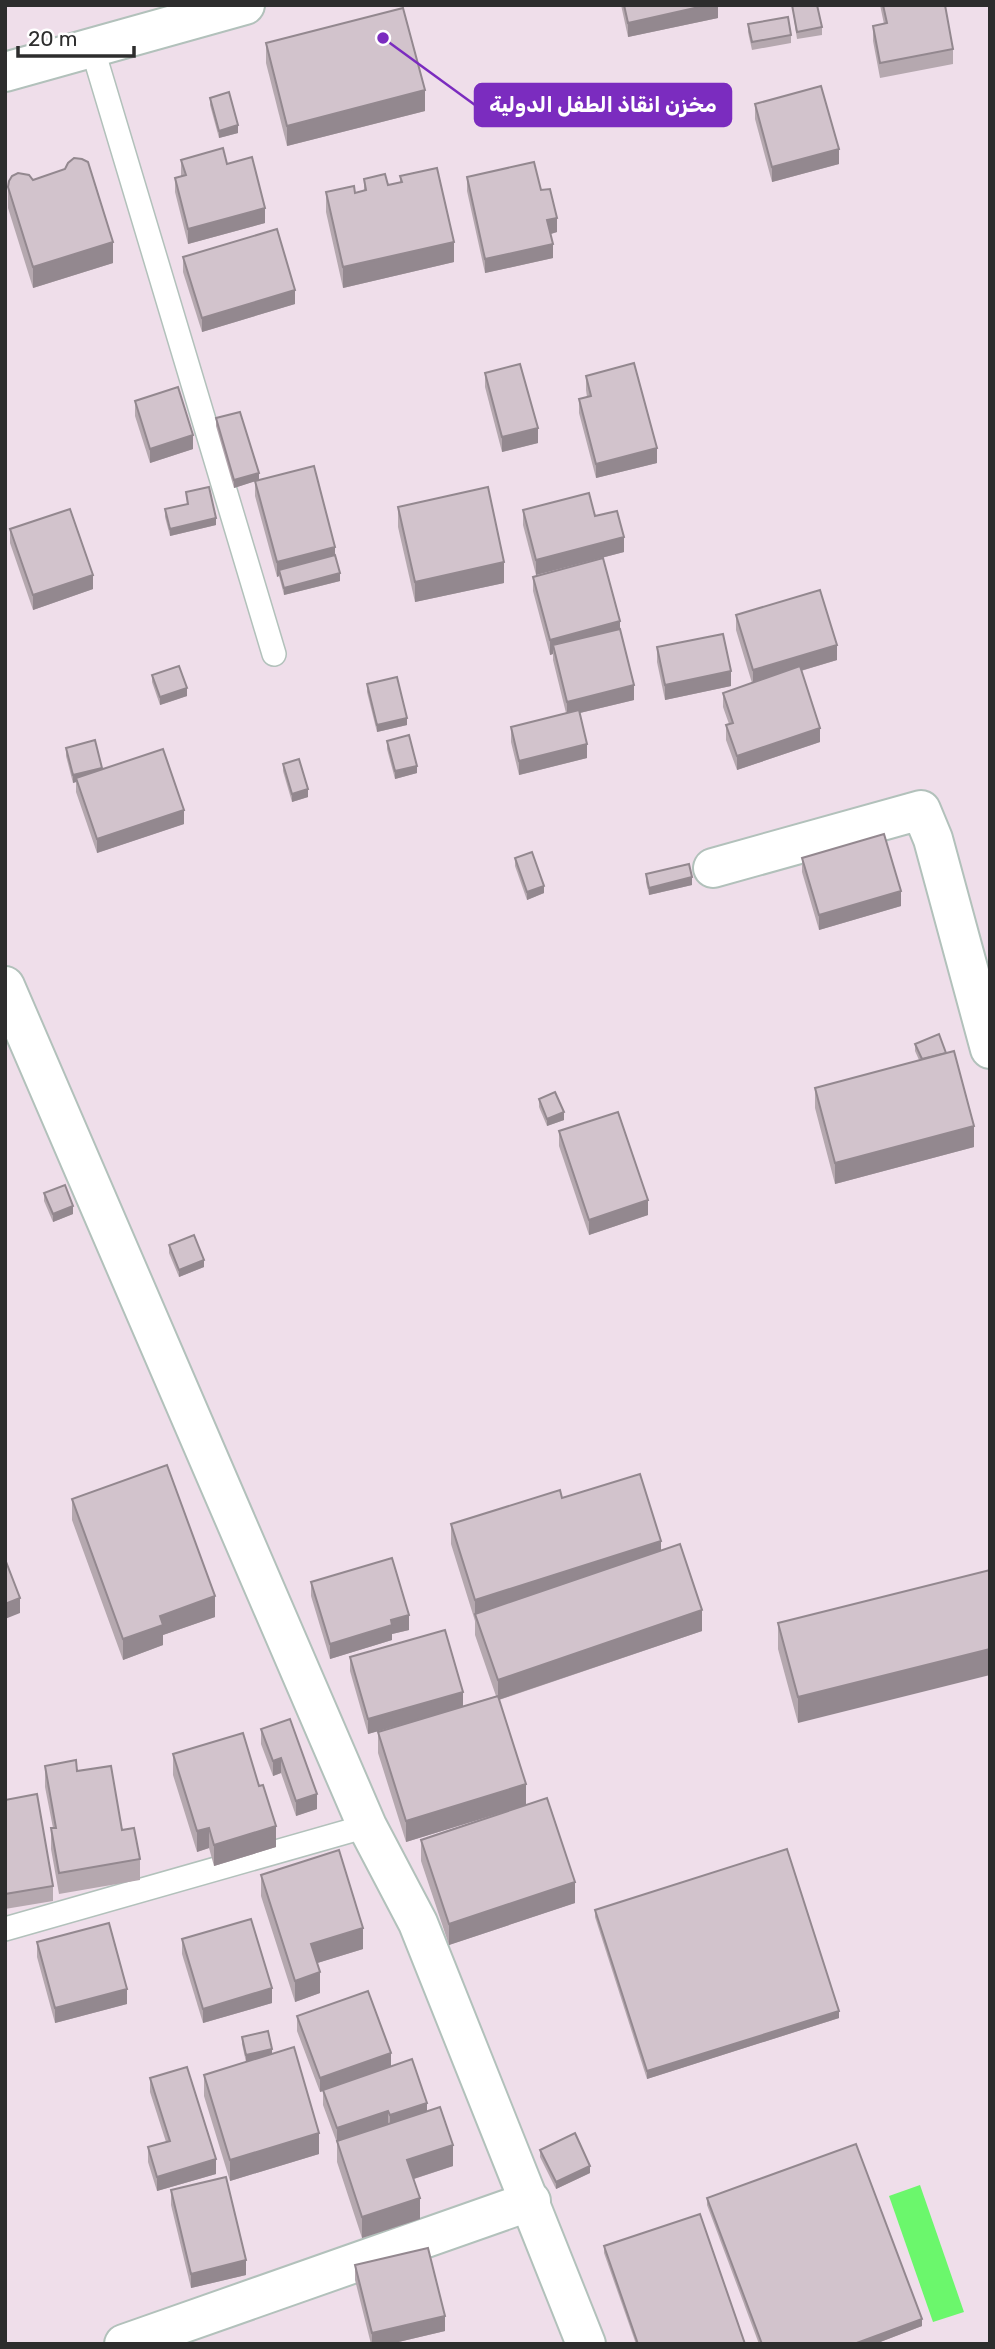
<svg xmlns="http://www.w3.org/2000/svg" width="995" height="2349" font-family="Rubik,Vazirmatn,sans-serif">
	<style>
		.water { fill: #6bf76c }
		.lines { fill: none; stroke-linecap: round; stroke-linejoin: round }
		.lane-casing { stroke: #b2c1bb; stroke-width: 26 }
		.street-casing { stroke: #b2c1bb; stroke-width: 42 }
		.secondary-casing { stroke: #b2c1bb; stroke-width: 42 }
		.lane { stroke: #fff; stroke-width: 23 }
		.street { stroke: #fff; stroke-width: 38 }
		.secondary { stroke: #fff; stroke-width: 38 }
		.wall { fill: #b5a8af }
		.shaded-wall { fill: #93888f }
		.building { fill: #d2c3cc; stroke: #93888f; stroke-width: 2 }
		.leader { fill: none; stroke: #7b2cbf; stroke-width: 2.5 }
		.callout-dot { fill: #7b2cbf; stroke: #fff; stroke-width: 2.5 }
		.callout { fill: #7b2cbf; stroke: #7b2cbf; stroke-width: 2.5 }
		.callout-label { font-size: 21px; text-anchor: middle; font-weight: bold; fill: #fff }
	</style>
	<rect width="100%" height="100%" fill="#efdeea"/>
	<polygon class="water" points="920,2185 964,2312 933,2322 889,2196"/>
	<g class="lines">
		<defs>
			<g id="lane">
				<polyline points="92,47 274,654"/>
				<polyline points="5,1929 367,1826"/>
			</g>
			<g id="street">
				<polyline points="5,72 245,5"/>
				<polyline points="713,868 921,810 933,839 990,1049"/>
				<polyline points="124,2344 531,2201"/>
			</g>
			<polyline id="secondary" points="5,986 367,1826 418,1923 586,2344"/>
		</defs>
		<use href="#lane" class="lane-casing"/>
		<use href="#street" class="street-casing"/>
		<use href="#secondary" class="secondary-casing"/>
		<use href="#lane" class="lane"/>
		<use href="#street" class="street"/>
		<use href="#secondary" class="secondary"/>
	</g>
	<g class="wall">
		<polygon points="621,5 718,5 718,18 628,37"/>
		<polygon points="792,5 817,5 822,27 822,35 797,39"/>
		<polygon points="880,5 945,5 953,49 953,64 880,78 873,41 873,26 884,24"/>
		<polygon points="748,24 791,35 791,43 752,50 748,32"/>
		<polygon points="266,43 425,111 287,146 266,63"/>
		<polygon points="210,98 238,133 219,138 210,105"/>
		<polygon points="755,104 839,164 772,182 755,119"/>
		<polygon points="181,160 227,164 265,223 188,244 175,192 175,178 181,176"/>
		<polygon points="400,176 454,262 343,288 326,212 326,192 355,193 364,191 364,179 388,185 400,183"/>
		<polygon points="467,177 541,190 557,232 551,234 553,258 485,273 467,191"/>
		<polygon points="8,187 113,263 33,288 8,208"/>
		<polygon points="183,257 295,304 202,332 183,272"/>
		<polygon points="485,373 538,443 502,452 485,387"/>
		<polygon points="586,376 657,463 596,478 579,413 579,399 587,397 586,390"/>
		<polygon points="135,401 193,449 150,463 135,416"/>
		<polygon points="216,418 259,480 335,556 340,581 284,595 279,576 277,577 255,496 255,481 234,488 216,426"/>
		<polygon points="186,492 216,525 170,536 165,517 165,509 187,504"/>
		<polygon points="398,507 504,583 415,602 398,527"/>
		<polygon points="523,510 595,516 624,552 536,575 523,525"/>
		<polygon points="10,529 93,589 33,610 10,543"/>
		<polygon points="533,577 620,629 634,700 580,713 587,758 519,775 511,742 511,727 566,713 553,660 553,654 550,655 533,591"/>
		<polygon points="736,615 837,660 801,671 820,742 737,770 726,740 726,725 729,724 723,707 723,693 752,683 736,630"/>
		<polygon points="657,647 731,686 665,700 657,662"/>
		<polygon points="152,675 187,696 160,705 152,682"/>
		<polygon points="367,684 407,725 377,732 367,692"/>
		<polygon points="387,741 417,773 395,779 387,749"/>
		<polygon points="66,748 102,769 184,824 97,853 76,792 76,782 73,783 66,756"/>
		<polygon points="283,764 308,797 292,802 283,771"/>
		<polygon points="515,858 544,893 527,900 515,866"/>
		<polygon points="802,858 901,906 819,930 802,872"/>
		<polygon points="646,874 692,885 649,895 646,882"/>
		<polygon points="915,1044 974,1147 835,1184 815,1108 815,1088 919,1060 915,1051"/>
		<polygon points="539,1099 564,1120 547,1126 539,1107"/>
		<polygon points="559,1131 648,1215 589,1235 559,1146"/>
		<polygon points="44,1193 73,1214 53,1222 44,1201"/>
		<polygon points="169,1245 204,1267 179,1277 169,1253"/>
		<polygon points="562,1498 661,1551 702,1631 499,1700 526,1805 575,1903 449,1945 421,1861 421,1840 520,1807 406,1842 378,1753 378,1732 434,1715 368,1734 350,1671 350,1657 463,1706 496,1696 475,1635 475,1621 451,1544 451,1524"/>
		<polygon points="72,1499 215,1617 163,1635 163,1645 123,1660 72,1520"/>
		<polygon points="990,1570 798,1723 778,1649 778,1623"/>
		<polygon points="311,1582 409,1630 392,1634 392,1640 330,1659 311,1596"/>
		<polygon points="261,1729 317,1809 296,1816 281,1773 273,1776 261,1744"/>
		<polygon points="173,1754 276,1847 214,1866 209,1848 197,1852 173,1775"/>
		<polygon points="45,1766 77,1771 122,1830 140,1859 140,1880 59,1894 51,1849 51,1828 53,1828 45,1787"/>
		<polygon points="5,1800 53,1886 53,1901 5,1909"/>
		<polygon points="261,1875 363,1949 317,1963 320,1993 295,2002 261,1896"/>
		<polygon points="595,1910 839,2018 647,2079 595,1917"/>
		<polygon points="182,1939 272,2003 203,2023 182,1954"/>
		<polygon points="37,1942 127,2004 55,2023 37,1957"/>
		<polygon points="297,2016 391,2067 427,2111 453,2166 414,2179 420,2219 362,2238 337,2162 337,2143 323,2105 323,2091 320,2092 297,2031"/>
		<polygon points="242,2037 272,2054 319,2154 230,2181 204,2096 204,2075 246,2062 242,2044"/>
		<polygon points="150,2078 216,2174 157,2191 148,2162 148,2147 166,2142 150,2092"/>
		<polygon points="540,2150 590,2173 556,2189 540,2157"/>
		<polygon points="171,2190 246,2275 191,2288 171,2205"/>
		<polygon points="707,2198 922,2326 875,2344 759,2344 707,2205"/>
		<polygon points="604,2246 745,2344 636,2344 604,2253"/>
		<polygon points="355,2265 445,2331 390,2344 371,2344 355,2280"/>
	</g>
	<g class="shaded-wall">
		<polygon points="708,5 718,5 718,18 628,37 628,23"/>
		<polygon points="425,90 425,111 287,146 287,126"/>
		<polygon points="238,125 238,133 219,138 219,131"/>
		<polygon points="839,149 839,164 772,182 772,167"/>
		<polygon points="265,208 265,223 188,244 188,229"/>
		<polygon points="557,218 557,232 547,235 547,220"/>
		<polygon points="113,242 113,263 33,288 33,267"/>
		<polygon points="454,242 454,262 343,288 343,267"/>
		<polygon points="553,244 553,258 485,273 485,259"/>
		<polygon points="295,290 295,304 202,332 202,318"/>
		<polygon points="538,428 538,443 502,452 502,437"/>
		<polygon points="193,435 193,449 150,463 150,449"/>
		<polygon points="657,448 657,463 596,478 596,464"/>
		<polygon points="259,473 259,480 234,488 234,480"/>
		<polygon points="216,518 216,525 170,536 170,529"/>
		<polygon points="624,537 624,552 536,575 536,560"/>
		<polygon points="335,547 335,562 279,570 279,576 277,577 277,562"/>
		<polygon points="504,562 504,583 415,602 415,582"/>
		<polygon points="340,573 340,581 284,595 284,588"/>
		<polygon points="93,575 93,589 33,610 33,595"/>
		<polygon points="620,621 620,636 553,645 553,654 550,655 550,640"/>
		<polygon points="837,645 837,660 753,685 753,670"/>
		<polygon points="731,671 731,686 665,700 665,685"/>
		<polygon points="634,685 634,700 567,716 567,702"/>
		<polygon points="187,688 187,696 160,705 160,697"/>
		<polygon points="407,718 407,725 377,732 377,725"/>
		<polygon points="820,728 820,742 737,770 737,756"/>
		<polygon points="587,744 587,758 519,775 519,761"/>
		<polygon points="417,766 417,773 395,779 395,771"/>
		<polygon points="102,768 102,775 76,778 76,782 73,783 73,775"/>
		<polygon points="308,789 308,797 292,802 292,794"/>
		<polygon points="184,810 184,824 97,853 97,839"/>
		<polygon points="692,877 692,885 649,895 649,888"/>
		<polygon points="544,886 544,893 527,900 527,892"/>
		<polygon points="901,891 901,906 819,930 819,915"/>
		<polygon points="564,1112 564,1120 547,1126 547,1119"/>
		<polygon points="974,1126 974,1147 835,1184 835,1163"/>
		<polygon points="648,1200 648,1215 589,1235 589,1220"/>
		<polygon points="73,1206 73,1214 53,1222 53,1214"/>
		<polygon points="204,1260 204,1267 179,1277 179,1270"/>
		<polygon points="661,1541 661,1562 475,1614 475,1621 475,1600"/>
		<polygon points="215,1596 215,1617 163,1635 163,1645 123,1660 123,1639 160,1616"/>
		<polygon points="20,1598 20,1613 5,1619 5,1604"/>
		<polygon points="702,1610 702,1631 498,1700 498,1680"/>
		<polygon points="409,1615 409,1630 392,1634 392,1640 330,1659 330,1644 391,1620"/>
		<polygon points="990,1649 990,1675 798,1723 798,1697"/>
		<polygon points="463,1692 463,1707 368,1734 368,1719"/>
		<polygon points="281,1758 281,1773 273,1776 273,1761"/>
		<polygon points="526,1784 526,1805 406,1842 406,1821"/>
		<polygon points="317,1794 317,1809 296,1816 296,1801"/>
		<polygon points="276,1826 276,1847 214,1866 214,1845"/>
		<polygon points="209,1828 209,1848 197,1852 197,1831"/>
		<polygon points="575,1882 575,1903 449,1945 449,1924"/>
		<polygon points="363,1928 363,1949 311,1965 311,1944"/>
		<polygon points="320,1972 320,1993 295,2002 295,1981"/>
		<polygon points="272,1988 272,2003 203,2023 203,2009"/>
		<polygon points="127,1989 127,2004 55,2023 55,2008"/>
		<polygon points="839,2011 839,2018 647,2079 647,2071"/>
		<polygon points="272,2049 272,2056 246,2062 246,2055"/>
		<polygon points="391,2053 391,2068 320,2092 320,2078"/>
		<polygon points="427,2103 427,2117 390,2130 390,2115"/>
		<polygon points="388,2111 388,2125 337,2143 337,2128"/>
		<polygon points="319,2133 319,2154 230,2181 230,2160"/>
		<polygon points="453,2145 453,2166 407,2181 407,2160"/>
		<polygon points="216,2159 216,2174 157,2191 157,2177"/>
		<polygon points="590,2166 590,2173 556,2189 556,2182"/>
		<polygon points="420,2198 420,2219 362,2238 362,2217"/>
		<polygon points="246,2260 246,2275 191,2288 191,2274"/>
		<polygon points="445,2316 445,2331 390,2344 372,2344 372,2333"/>
		<polygon points="922,2319 922,2326 875,2344 854,2344"/>
	</g>
	<g class="building">
		<polygon points="624,5 708,5 628,23"/>
		<polygon points="792,5 817,5 822,27 797,32"/>
		<polygon points="883,5 945,5 953,49 880,63 873,26 887,23"/>
		<polygon points="403,8 425,90 287,126 266,43"/>
		<polygon points="788,17 791,35 752,42 748,24"/>
		<polygon points="821,86 839,149 772,167 755,104"/>
		<polygon points="229,92 238,125 219,131 210,98"/>
		<polygon points="223,148 227,164 252,157 265,208 188,229 175,178 186,175 181,160"/>
		<polygon points="74,158 82,159 88,162 113,242 33,267 8,187 9,181 12,176 18,173 29,175 33,180 65,169 68,163"/>
		<polygon points="534,162 541,190 550,189 557,218 547,220 553,244 485,259 467,177"/>
		<polygon points="437,168 454,242 343,267 326,192 354,186 355,193 366,190 364,179 385,174 388,185 402,182 400,176"/>
		<polygon points="277,229 295,290 202,318 183,257"/>
		<polygon points="634,363 657,448 596,464 579,399 591,396 586,376"/>
		<polygon points="520,364 538,428 502,437 485,373"/>
		<polygon points="178,387 193,435 150,449 135,401"/>
		<polygon points="240,412 259,473 234,480 216,418"/>
		<polygon points="314,466 335,547 277,562 255,481"/>
		<polygon points="209,487 216,518 170,529 165,509 188,504 186,492"/>
		<polygon points="488,487 504,562 415,582 398,507"/>
		<polygon points="589,493 595,516 617,511 624,537 536,560 523,510"/>
		<polygon points="70,509 93,575 33,595 10,529"/>
		<polygon points="335,555 340,573 284,588 279,570"/>
		<polygon points="603,558 620,621 550,640 533,577"/>
		<polygon points="820,590 837,645 753,670 736,615"/>
		<polygon points="620,629 634,685 567,702 553,645"/>
		<polygon points="723,634 731,671 665,685 657,647"/>
		<polygon points="179,666 187,688 160,697 152,675"/>
		<polygon points="800,666 820,728 737,756 726,725 733,723 723,693"/>
		<polygon points="397,677 407,718 377,725 367,684"/>
		<polygon points="579,710 587,744 519,761 511,727"/>
		<polygon points="409,735 417,766 395,771 387,741"/>
		<polygon points="95,740 102,768 73,775 66,748"/>
		<polygon points="163,749 184,810 97,839 76,778"/>
		<polygon points="299,759 308,789 292,794 283,764"/>
		<polygon points="884,834 901,891 819,915 802,858"/>
		<polygon points="532,852 544,886 527,892 515,858"/>
		<polygon points="689,864 692,877 649,888 646,874"/>
		<polygon points="939,1034 946,1053 922,1059 915,1044"/>
		<polygon points="954,1051 974,1126 835,1163 815,1088"/>
		<polygon points="555,1092 564,1112 547,1119 539,1099"/>
		<polygon points="618,1112 648,1200 589,1220 559,1131"/>
		<polygon points="65,1185 73,1206 53,1214 44,1193"/>
		<polygon points="194,1235 204,1260 179,1270 169,1245"/>
		<polygon points="167,1465 215,1596 160,1616 163,1625 123,1639 72,1499"/>
		<polygon points="640,1474 661,1541 475,1600 451,1524 560,1490 562,1498"/>
		<polygon points="680,1544 702,1610 498,1680 475,1614"/>
		<polygon points="392,1558 409,1615 391,1620 392,1625 330,1644 311,1582"/>
		<polygon points="5,1559 20,1598 5,1604"/>
		<polygon points="990,1570 990,1649 798,1697 778,1623"/>
		<polygon points="445,1630 463,1692 368,1719 350,1657"/>
		<polygon points="498,1696 526,1784 406,1821 378,1732"/>
		<polygon points="290,1719 317,1794 296,1801 281,1758 273,1761 261,1729"/>
		<polygon points="243,1733 259,1786 263,1785 276,1826 214,1845 209,1828 197,1831 173,1754"/>
		<polygon points="76,1760 77,1771 111,1766 122,1830 134,1828 140,1859 59,1873 51,1828 56,1828 45,1766"/>
		<polygon points="37,1794 53,1886 5,1894 5,1800"/>
		<polygon points="547,1798 575,1882 449,1924 421,1840"/>
		<polygon points="787,1849 839,2011 647,2071 595,1910"/>
		<polygon points="339,1850 363,1928 311,1944 320,1972 295,1981 261,1875"/>
		<polygon points="251,1919 272,1988 203,2009 182,1939"/>
		<polygon points="109,1923 127,1989 55,2008 37,1942"/>
		<polygon points="368,1991 391,2053 320,2078 297,2016"/>
		<polygon points="268,2031 272,2049 246,2055 242,2037"/>
		<polygon points="294,2047 319,2133 230,2160 204,2075"/>
		<polygon points="412,2059 427,2103 390,2115 388,2111 337,2128 323,2090"/>
		<polygon points="187,2067 216,2159 157,2177 148,2147 170,2141 150,2078"/>
		<polygon points="440,2107 453,2145 407,2160 420,2198 362,2217 337,2141"/>
		<polygon points="575,2133 590,2166 556,2182 540,2150"/>
		<polygon points="856,2144 922,2319 854,2344 762,2344 707,2198"/>
		<polygon points="226,2177 246,2260 191,2274 171,2190"/>
		<polygon points="700,2214 745,2344 638,2344 604,2246"/>
		<polygon points="428,2248 445,2316 372,2333 355,2265"/>
	</g>
	<path class="leader" d="M383 38L475 105"/>
	<circle class="callout-dot" cx="383" cy="38" r="7"/>
	<rect class="callout" x="475" y="84" width="256" height="42" rx="7"/>
	<g class="callout-label">
		<text x="603" y="112">مخزن انقاذ الطفل الدولية</text>
	</g>
	<rect width="995" height="2349" fill="none" stroke="#2d2d2d" stroke-width="14"/>
	<path d="M18 46v10h116v-10" fill="none" stroke="#2d2d2d" stroke-width="3.5"/>
	<text x="28" y="46" font-size="21" fill="#2d2d2d" stroke="#ffffff" stroke-width="5" paint-order="stroke">20 m</text>
</svg>
